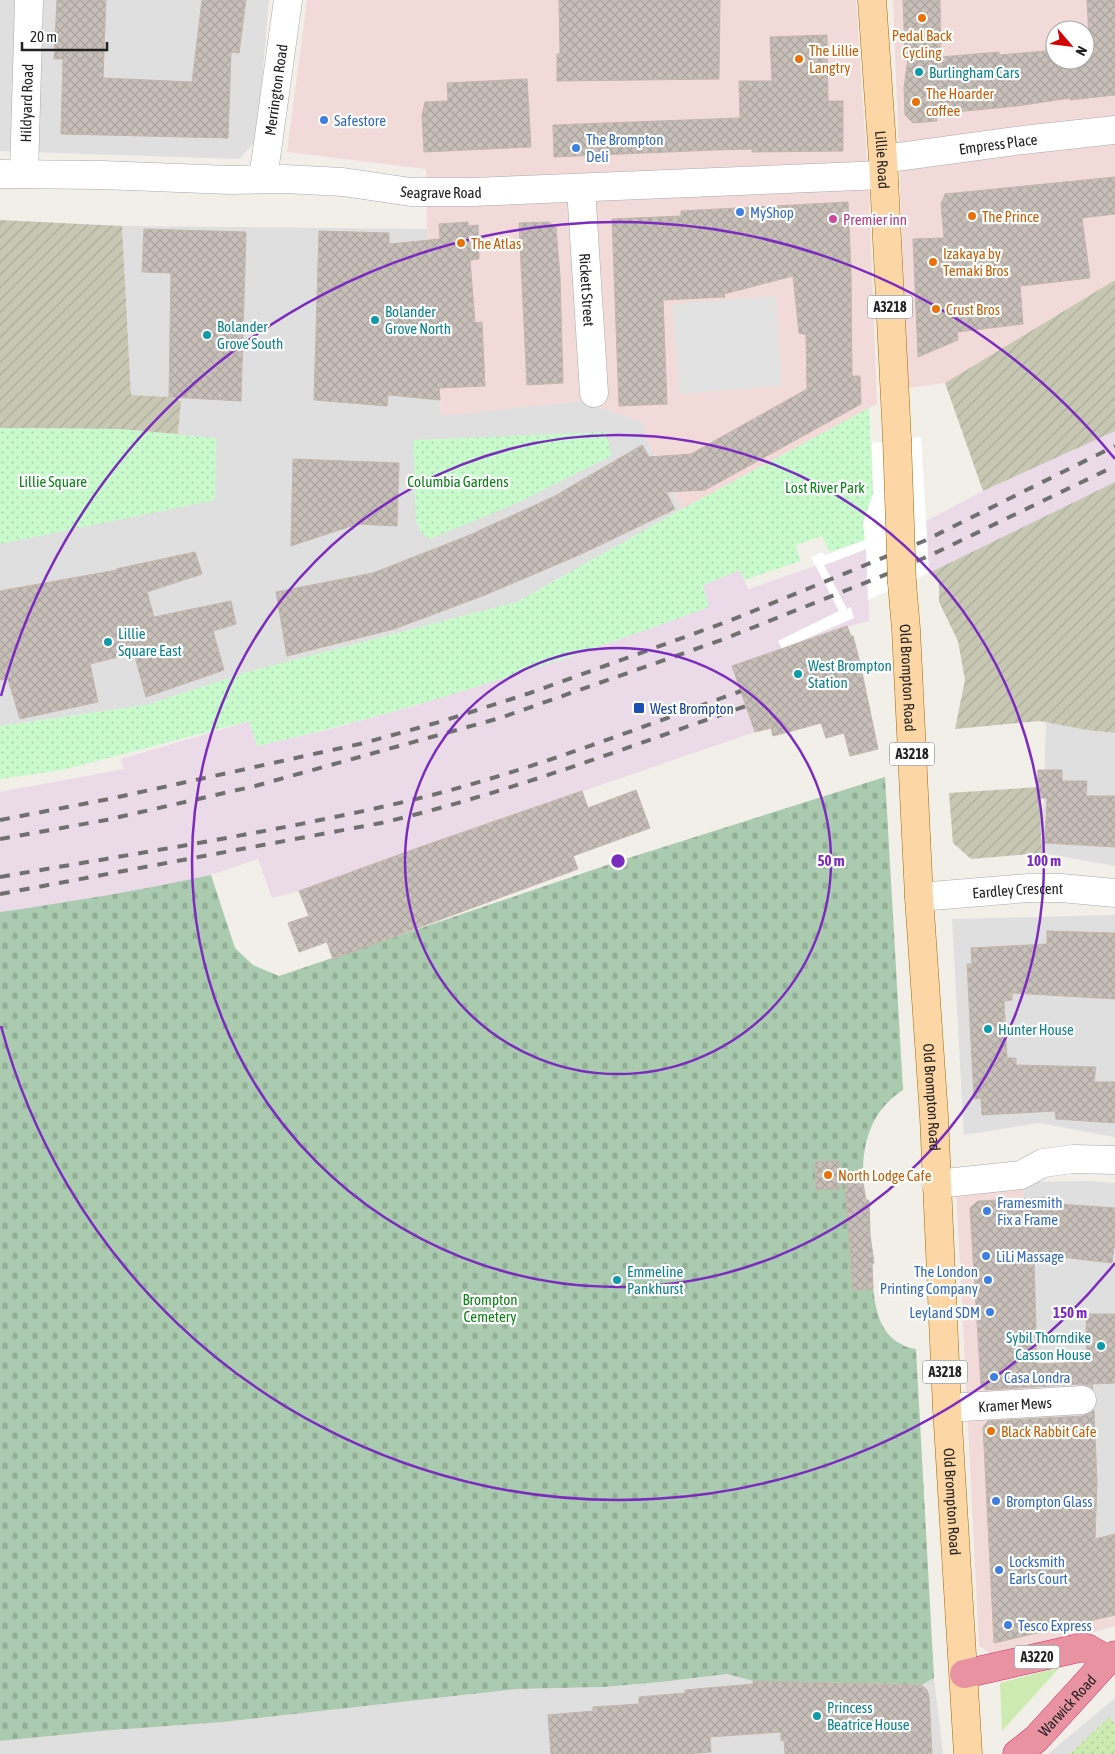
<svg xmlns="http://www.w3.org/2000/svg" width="1115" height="1754" font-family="'Asap Condensed',sans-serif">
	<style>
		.residential { fill: #e0dfdf }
		.commercial { fill: #f2dad9; fill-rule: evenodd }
		.railway { fill: #ebdbe8 }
		.construction { fill: url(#construction-furrows) }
		.grass { fill: #cdebb0 }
		.cemetery { fill: url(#cemetery-stones) }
		.park { fill: url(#park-dots) }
		.garden { fill: url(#garden-dots) }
		.parking { fill: #e2e2e2 }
		.pier { fill: #fff }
		.building { fill: url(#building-cross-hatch); stroke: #c4b6ab }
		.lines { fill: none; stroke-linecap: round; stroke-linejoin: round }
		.street-casing { stroke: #a9a9a9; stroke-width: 29 }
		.primary-casing { stroke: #a06b00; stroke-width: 29 }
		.highway-casing { stroke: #dc2a67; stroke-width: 29 }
		.street { stroke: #fff; stroke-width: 28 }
		.primary { stroke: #fcd6a4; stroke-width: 28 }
		.highway { stroke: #e892a2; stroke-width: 28 }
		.rail { stroke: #707070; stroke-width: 4; stroke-dasharray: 10 10; stroke-linecap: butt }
		.primary-bridge-casing { stroke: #a06b00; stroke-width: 29; stroke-linecap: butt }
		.primary-bridge { stroke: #fcd6a4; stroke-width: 28 }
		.ring { fill: none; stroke: #7b2cbf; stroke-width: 2.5 }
		.food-dot { fill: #e8710a; stroke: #fff; stroke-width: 2 }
		.culture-dot { fill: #0f9aa8; stroke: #fff; stroke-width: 2 }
		.shop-dot { fill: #3f7fe0; stroke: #fff; stroke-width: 2 }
		.hotel-dot { fill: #d1479c; stroke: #fff; stroke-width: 2 }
		.transit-dot { fill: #1a4fb4; stroke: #fff; stroke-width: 2 }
		.labels { text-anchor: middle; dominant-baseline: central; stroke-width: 4.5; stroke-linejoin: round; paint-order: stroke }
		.shield { fill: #fff; stroke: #646464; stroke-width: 1 }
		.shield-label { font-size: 14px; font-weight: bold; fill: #222 }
		.food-label { font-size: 15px; fill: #c56008; stroke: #fff; text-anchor: start }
		.culture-label { font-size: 15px; fill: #0d838f; stroke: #fff; text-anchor: start }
		.street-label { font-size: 15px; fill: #222; stroke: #fff }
		.shop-label { font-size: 15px; fill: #366cbe; stroke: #fff; text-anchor: start }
		.hotel-label { font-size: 15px; fill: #b23c85; stroke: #fff; text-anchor: start }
		.park-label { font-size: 15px; fill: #0c8416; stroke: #fff }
		.transit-label { font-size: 15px; fill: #164399; stroke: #fff; text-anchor: start }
		.centre { fill: #7b2cbf; stroke: #fff; stroke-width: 2.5 }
		.ring-label { font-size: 15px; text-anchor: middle; font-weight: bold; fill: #7b2cbf; stroke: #fff; stroke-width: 4.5; stroke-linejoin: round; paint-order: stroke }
	</style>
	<defs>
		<pattern id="construction-furrows" width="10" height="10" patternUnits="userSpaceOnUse" patternTransform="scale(1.25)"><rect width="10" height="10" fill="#c7c7b4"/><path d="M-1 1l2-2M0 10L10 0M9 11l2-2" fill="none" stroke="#abab9a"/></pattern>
		<pattern id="cemetery-stones" width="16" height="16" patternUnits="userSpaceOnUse" patternTransform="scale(1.25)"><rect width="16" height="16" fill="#aacbaf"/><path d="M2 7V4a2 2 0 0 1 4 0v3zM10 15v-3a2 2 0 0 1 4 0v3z" fill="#92ae96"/></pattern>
		<pattern id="park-dots" width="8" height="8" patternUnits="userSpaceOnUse" patternTransform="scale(1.25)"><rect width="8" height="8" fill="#c8facc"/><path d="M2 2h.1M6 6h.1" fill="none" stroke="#acd6af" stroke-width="1.8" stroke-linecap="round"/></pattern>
		<pattern id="garden-dots" width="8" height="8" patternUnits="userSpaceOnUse" patternTransform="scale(1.25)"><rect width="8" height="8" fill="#cdebb0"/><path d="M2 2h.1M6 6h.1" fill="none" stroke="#b0c997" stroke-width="1.8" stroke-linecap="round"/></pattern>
		<pattern id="building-cross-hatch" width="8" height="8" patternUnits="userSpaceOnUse" patternTransform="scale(1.25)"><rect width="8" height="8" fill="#c7bfb8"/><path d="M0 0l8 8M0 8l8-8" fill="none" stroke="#aba49e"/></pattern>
	</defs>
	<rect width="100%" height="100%" fill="#f2efe9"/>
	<g class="residential">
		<polygon points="0,0 269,0 257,140 239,159 0,151"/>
		<polygon points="122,226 427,229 441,415 582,401 643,423 647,441 682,509 517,602 252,671 146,705 0,726 0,428 119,429 178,434 181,401 169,397 131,395"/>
		<polygon points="1046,721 1087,730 1115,733 1115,866 1042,853"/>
		<polygon points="1115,915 1115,1137 1039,1123 964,1135 952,919"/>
		<polygon points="1088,1181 1115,1183 1115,1600 1037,1578 1023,1182"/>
		<polygon points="727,1674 753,1681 921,1685 934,1678 943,1754 0,1754 0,1741 100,1731 223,1722 517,1689 604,1687 661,1682"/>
		<polygon points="1115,1698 1115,1754 1048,1754"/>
	</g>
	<g class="commercial">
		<polygon points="307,0 856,0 869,193 877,404 682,509 647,441 643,423 582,401 441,416 427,229 426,169 287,152"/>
		<path d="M 893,0 L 1115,0 L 1115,280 L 945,383 L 908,388 ZM 1055,30 L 1085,30 L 1085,60 L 1055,60 Z"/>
		<polygon points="1023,1182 1037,1578 1115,1600 1115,1626 999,1659 979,1646 956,1187"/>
	</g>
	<g class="railway">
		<polygon points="1115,431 1115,482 929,573 926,521 983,491"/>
		<polygon points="867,549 869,621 829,632 732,666 755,732 423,846 299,891 272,898 258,859 211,875 148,889 77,901 0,912 0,792 124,769 121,759 250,721 257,746 331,729 410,707 575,655 708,607 703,585 740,570 748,589 815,566 831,563"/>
	</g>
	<g class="construction">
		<polygon points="0,220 122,226 131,395 169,397 181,401 178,434 119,429 0,428"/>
		<polygon points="1115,280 1115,431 983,491 945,383"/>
		<polygon points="1115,482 1115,733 1087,730 1040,721 955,729 965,680 958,641 939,602 939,583 929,573"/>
		<polygon points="1039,787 1042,853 971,859 953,843 949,793"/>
	</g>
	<polygon class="grass" points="1060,1667 1002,1731 1000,1683"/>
	<path class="cemetery" d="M 885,777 L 903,1090 C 864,1115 860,1157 864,1200 L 869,1200 L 870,1235 L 874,1264 L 871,1265 C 874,1292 873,1330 901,1344 C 905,1347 911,1348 916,1349 L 934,1678 L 921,1685 L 898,1684 L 753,1681 L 727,1674 L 661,1682 L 604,1687 L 517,1689 L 223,1722 L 100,1731 L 0,1741 L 0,912 C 71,902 141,890 211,875 L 235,948 L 253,965 L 279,976 L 619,861 Z"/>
	<g class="park">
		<path d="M 869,408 L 873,494 L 863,523 L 865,540 L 830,552 L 822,536 L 796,545 L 800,561 L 744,580 L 740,570 L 703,585 L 709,607 C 561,662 411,711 257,746 L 249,721 L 62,770 L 0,779 L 0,726 L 146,705 L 251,671 L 517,602 L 682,509 Z"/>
		<polygon points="0,428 119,429 216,438 215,500 0,544"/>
		<polygon points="607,432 611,456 517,503 430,539 422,534 416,521 413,440"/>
	</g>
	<polygon class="garden" points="1109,1717 1115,1724 1115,1754 1070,1754"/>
	<polygon class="parking" points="776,296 782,386 679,394 672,304"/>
	<polygon class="pier" points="921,437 929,573 868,600 866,549 824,565 847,609 851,607 854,618 782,649 778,641 839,611 811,557 822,552 824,556 865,540 863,523 873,494 872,443"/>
	<g class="building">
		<polygon points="57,0 106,0 103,78 192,82 202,0 246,0 239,53 231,52 228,138 61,134 63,59 54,59"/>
		<polygon points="559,0 720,0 719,79 557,81 557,54 560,54"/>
		<polygon points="903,0 940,0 941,57 999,52 999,55 1046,51 1046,46 1055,46 1055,60 1085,60 1085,38 1089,38 1087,0 1115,0 1115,95 1070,100 1070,98 1017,106 936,114 937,121 913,123 905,115 904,88 908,57 905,57"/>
		<polygon points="827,35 828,101 843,101 843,151 752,152 752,149 714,150 554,157 553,125 740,118 739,81 772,81 770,37"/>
		<polygon points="527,79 531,147 424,152 422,115 425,102 448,101 447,83"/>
		<polygon points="1115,177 1115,214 1082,218 1090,278 1020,286 1023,324 957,332 958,340 918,357 913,239 944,238 941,204 945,194"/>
		<polygon points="848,202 851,272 852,376 860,376 861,404 705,490 666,492 675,509 579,555 485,595 394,629 287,656 276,592 373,573 480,531 478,531 553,497 642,445 649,457 691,454 807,389 806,335 799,333 793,276 724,294 725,297 663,300 667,404 619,406 612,219 681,216 681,211"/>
		<polygon points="468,222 468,226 478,225 479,259 470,260 475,323 482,322 485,386 439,388 440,400 388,395 387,406 314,400 319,231 389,233 389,244 440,239 439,224"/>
		<polygon points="549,222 556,228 560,276 563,383 527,385 519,223"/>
		<polygon points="144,229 246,232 241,401 169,397 171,273 142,272"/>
		<polygon points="293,459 399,463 397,526 357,524 291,546"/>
		<polygon points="195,552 202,574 147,592 154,617 231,601 236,624 213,631 224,670 146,697 134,653 90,664 98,702 20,719 8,679 0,680 0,591 117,570 116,569"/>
		<polygon points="847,626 851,636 853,636 860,663 878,749 850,756 844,733 826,738 821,723 773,736 771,728 755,732 732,666"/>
		<polygon points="1038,770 1062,770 1062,781 1087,781 1086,796 1115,796 1115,847 1045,843 1047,798 1037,798"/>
		<polygon points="636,790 650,828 573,856 578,869 333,959 327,942 299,952 288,923 309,916 299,891 423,846 582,791 588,808"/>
		<polygon points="1047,931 1115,933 1115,999 1012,993 1012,1000 1004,1001 1007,1058 1016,1058 1016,1065 1096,1067 1094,1082 1115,1082 1115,1123 1056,1119 1055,1111 982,1115 981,1098 974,1099 967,964 972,964 971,948 1047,944"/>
		<polygon points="839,1161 840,1189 816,1190 815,1162"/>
		<polygon points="863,1183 866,1200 869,1200 870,1235 874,1263 872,1263 873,1289 853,1290 845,1184"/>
		<polygon points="1059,1197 1060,1204 1115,1208 1115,1247 1114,1247 1112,1263 1061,1257 1034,1258 1037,1364 1087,1362 1086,1314 1115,1314 1115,1383 1092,1384 1093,1389 1089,1386 1081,1384 986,1390 981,1385 970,1208 978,1201"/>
		<polygon points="1094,1410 1097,1483 1095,1539 1115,1534 1115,1615 994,1643 983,1427 988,1421 1083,1416 1090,1413"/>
		<polygon points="753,1681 921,1685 927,1690 929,1697 932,1754 785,1754 784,1740 781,1741 781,1732 710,1737 711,1752 688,1754 551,1754 548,1715 593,1711 593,1707 639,1704 639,1697 685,1693 685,1690 753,1684"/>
	</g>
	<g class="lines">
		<defs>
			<g id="street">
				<path id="s1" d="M 883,159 L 1023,140 L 1115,130"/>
				<path id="s2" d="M 0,174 L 102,175 L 230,180 L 284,179 L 343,182 L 411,192 L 472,192 L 883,175"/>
				<path id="s3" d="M 24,174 L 29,0"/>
				<path id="s4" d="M 263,179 L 288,0"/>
				<path id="s5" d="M 581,188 L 594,393"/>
				<path id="s6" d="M 919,897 L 1029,888 L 1061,888 L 1115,893"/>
				<polyline points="936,1184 1021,1175 1043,1163 1073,1159 1115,1160"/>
				<path id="s7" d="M 947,1408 L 1082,1400"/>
			</g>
			<g id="primary">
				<path id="s8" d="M 872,0 L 883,159 L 897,439"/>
				<path id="s9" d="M 902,583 L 906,629 L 919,897 L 934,1116 L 947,1408 L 968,1754"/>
			</g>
			<g id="highway">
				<polyline points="964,1674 1079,1648 1087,1648 1108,1660"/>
				<path id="s10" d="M 1017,1754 L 1036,1739 L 1108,1660 L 1115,1655"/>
			</g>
		</defs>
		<use href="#street" class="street-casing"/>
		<use href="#primary" class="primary-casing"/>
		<use href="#highway" class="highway-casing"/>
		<use href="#street" class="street"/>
		<use href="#primary" class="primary"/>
		<use href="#highway" class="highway"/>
		<g class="rail">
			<polyline points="0,820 109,799 364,743 443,721 530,693 729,621 924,541 1115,446"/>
			<polyline points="0,839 106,820 255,786 500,718 724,639 892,572 931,555 1115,466"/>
			<path d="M 0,877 C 138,853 276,832 412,800 C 524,773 633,730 741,691"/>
			<path d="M 0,894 L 381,823 C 505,794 625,748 746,706"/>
		</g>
		<defs>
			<polyline id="primary-bridge" points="897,439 902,583"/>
		</defs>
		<use href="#primary-bridge" class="primary-bridge-casing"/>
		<use href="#primary-bridge" class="primary-bridge"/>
	</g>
	<g class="ring">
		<circle cx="618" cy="861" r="213"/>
		<circle cx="618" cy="861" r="426"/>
		<path d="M1115 1263A639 639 0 0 1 1 1026M1 696A639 639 0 0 1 1115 459"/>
	</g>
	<g class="food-dot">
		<circle cx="922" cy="18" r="5"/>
		<circle cx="799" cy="59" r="5"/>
		<circle cx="916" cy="102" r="5"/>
		<circle cx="972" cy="216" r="5"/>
		<circle cx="461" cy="243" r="5"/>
		<circle cx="933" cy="262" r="5"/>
		<circle cx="936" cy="309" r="5"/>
		<circle cx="828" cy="1175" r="5"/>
		<circle cx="991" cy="1431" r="5"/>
	</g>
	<g class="culture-dot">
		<circle cx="919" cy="72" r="5"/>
		<circle cx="375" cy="320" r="5"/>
		<circle cx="207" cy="335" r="5"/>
		<circle cx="108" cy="642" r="5"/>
		<circle cx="798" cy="674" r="5"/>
		<circle cx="988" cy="1029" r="5"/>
		<circle cx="617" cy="1280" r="5"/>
		<circle cx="1101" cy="1346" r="5"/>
		<circle cx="817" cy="1716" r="5"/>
	</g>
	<g class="shop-dot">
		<circle cx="324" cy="120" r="5"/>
		<circle cx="576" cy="148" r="5"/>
		<circle cx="740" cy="212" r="5"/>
		<circle cx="987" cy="1211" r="5"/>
		<circle cx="986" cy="1256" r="5"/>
		<circle cx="988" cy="1280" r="5"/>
		<circle cx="990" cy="1312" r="5"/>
		<circle cx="994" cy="1377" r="5"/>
		<circle cx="996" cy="1501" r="5"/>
		<circle cx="999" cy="1570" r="5"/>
		<circle cx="1008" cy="1625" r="5"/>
	</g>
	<circle class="hotel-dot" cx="833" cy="219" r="5"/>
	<rect class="transit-dot" x="633" y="702" width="12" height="12" rx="2.5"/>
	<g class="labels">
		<g class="shield">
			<rect x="867.5" y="295.5" width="45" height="23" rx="4"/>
			<rect x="889.5" y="742.5" width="45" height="23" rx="4"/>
			<rect x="922.5" y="1360.5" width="45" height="23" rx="4"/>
			<rect x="1014.5" y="1645.5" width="45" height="23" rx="4"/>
		</g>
		<g class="shield-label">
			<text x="890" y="307">A3218</text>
			<text x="912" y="754">A3218</text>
			<text x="945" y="1372">A3218</text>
			<text x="1037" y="1657">A3220</text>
		</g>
		<g class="food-label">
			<text x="922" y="35" text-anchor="middle">Pedal Back<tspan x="922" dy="17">Cycling</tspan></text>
			<text x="809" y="50">The Lillie<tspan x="809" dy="17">Langtry</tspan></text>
			<text x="926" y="93">The Hoarder<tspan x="926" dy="17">coffee</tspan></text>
			<text x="982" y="216">The Prince</text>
			<text x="471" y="243">The Atlas</text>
			<text x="943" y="253">Izakaya by<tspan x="943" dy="17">Temaki Bros</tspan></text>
			<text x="946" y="309">Crust Bros</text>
			<text x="838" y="1175">North Lodge Cafe</text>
			<text x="1001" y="1431">Black Rabbit Cafe</text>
		</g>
		<g class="culture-label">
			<text x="929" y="72">Burlingham Cars</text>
			<text x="385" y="311">Bolander<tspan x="385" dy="17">Grove North</tspan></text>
			<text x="217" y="326">Bolander<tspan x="217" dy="17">Grove South</tspan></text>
			<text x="118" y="633">Lillie<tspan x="118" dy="17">Square East</tspan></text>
			<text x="808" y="665">West Brompton<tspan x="808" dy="17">Station</tspan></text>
			<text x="998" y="1029">Hunter House</text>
			<text x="627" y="1271">Emmeline<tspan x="627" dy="17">Pankhurst</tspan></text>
			<text x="1091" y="1337" text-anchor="end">Sybil Thorndike<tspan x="1091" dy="17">Casson House</tspan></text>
			<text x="827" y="1707">Princess<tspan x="827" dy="17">Beatrice House</tspan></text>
		</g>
		<g class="street-label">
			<text stroke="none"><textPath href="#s4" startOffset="90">Merrington Road</textPath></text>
			<text stroke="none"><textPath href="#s3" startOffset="71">Hildyard Road</textPath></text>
			<text stroke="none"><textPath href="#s1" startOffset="116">Empress Place</textPath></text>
			<text stroke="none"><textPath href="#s8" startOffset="160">Lillie Road</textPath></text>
			<text stroke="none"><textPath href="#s2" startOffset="442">Seagrave Road</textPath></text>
			<text stroke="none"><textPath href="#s5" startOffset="102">Rickett Street</textPath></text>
			<text stroke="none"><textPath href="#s9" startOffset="95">Old Brompton Road</textPath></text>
			<text stroke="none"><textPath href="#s6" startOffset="99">Eardley Crescent</textPath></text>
			<text stroke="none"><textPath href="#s9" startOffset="515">Old Brompton Road</textPath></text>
			<text stroke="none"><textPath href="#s7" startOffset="68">Kramer Mews</textPath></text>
			<text stroke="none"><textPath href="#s9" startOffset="920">Old Brompton Road</textPath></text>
			<text stroke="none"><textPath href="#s10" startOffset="70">Warwick Road</textPath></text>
		</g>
		<g class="shop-label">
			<text x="334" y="120">Safestore</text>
			<text x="586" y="139">The Brompton<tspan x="586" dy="17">Deli</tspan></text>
			<text x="750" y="212">MyShop</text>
			<text x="997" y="1202">Framesmith<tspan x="997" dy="17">Fix a Frame</tspan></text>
			<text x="996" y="1256">LiLi Massage</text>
			<text x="978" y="1271" text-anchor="end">The London<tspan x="978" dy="17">Printing Company</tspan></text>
			<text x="980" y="1312" text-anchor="end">Leyland SDM</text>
			<text x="1004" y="1377">Casa Londra</text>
			<text x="1006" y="1501">Brompton Glass</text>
			<text x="1009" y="1561">Locksmith<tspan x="1009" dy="17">Earls Court</tspan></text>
			<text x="1018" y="1625">Tesco Express</text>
		</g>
		<g class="hotel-label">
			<text x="843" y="219">Premier inn</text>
		</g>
		<g class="park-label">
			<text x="53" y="481">Lillie Square</text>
			<text x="458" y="481">Columbia Gardens</text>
			<text x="825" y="487">Lost River Park</text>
			<text x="490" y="1299">Brompton<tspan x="490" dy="17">Cemetery</tspan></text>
		</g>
		<g class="transit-label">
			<text x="650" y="708">West Brompton</text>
		</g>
	</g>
	<circle cx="618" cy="861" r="8" class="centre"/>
	<g class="ring-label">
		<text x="831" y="866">50 m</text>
		<text x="1044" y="866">100 m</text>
		<text x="1070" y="1318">150 m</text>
	</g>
	<g transform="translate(1070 45) rotate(118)"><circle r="24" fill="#ffffff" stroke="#a7a7a7"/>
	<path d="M0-4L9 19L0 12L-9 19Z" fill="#d40000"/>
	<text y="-8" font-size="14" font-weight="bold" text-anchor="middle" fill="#222222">N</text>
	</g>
	<path d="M22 42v8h85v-8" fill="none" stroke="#222222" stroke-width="2.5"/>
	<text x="30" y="42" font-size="15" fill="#222222" stroke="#ffffff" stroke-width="4" paint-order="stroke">20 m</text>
</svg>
